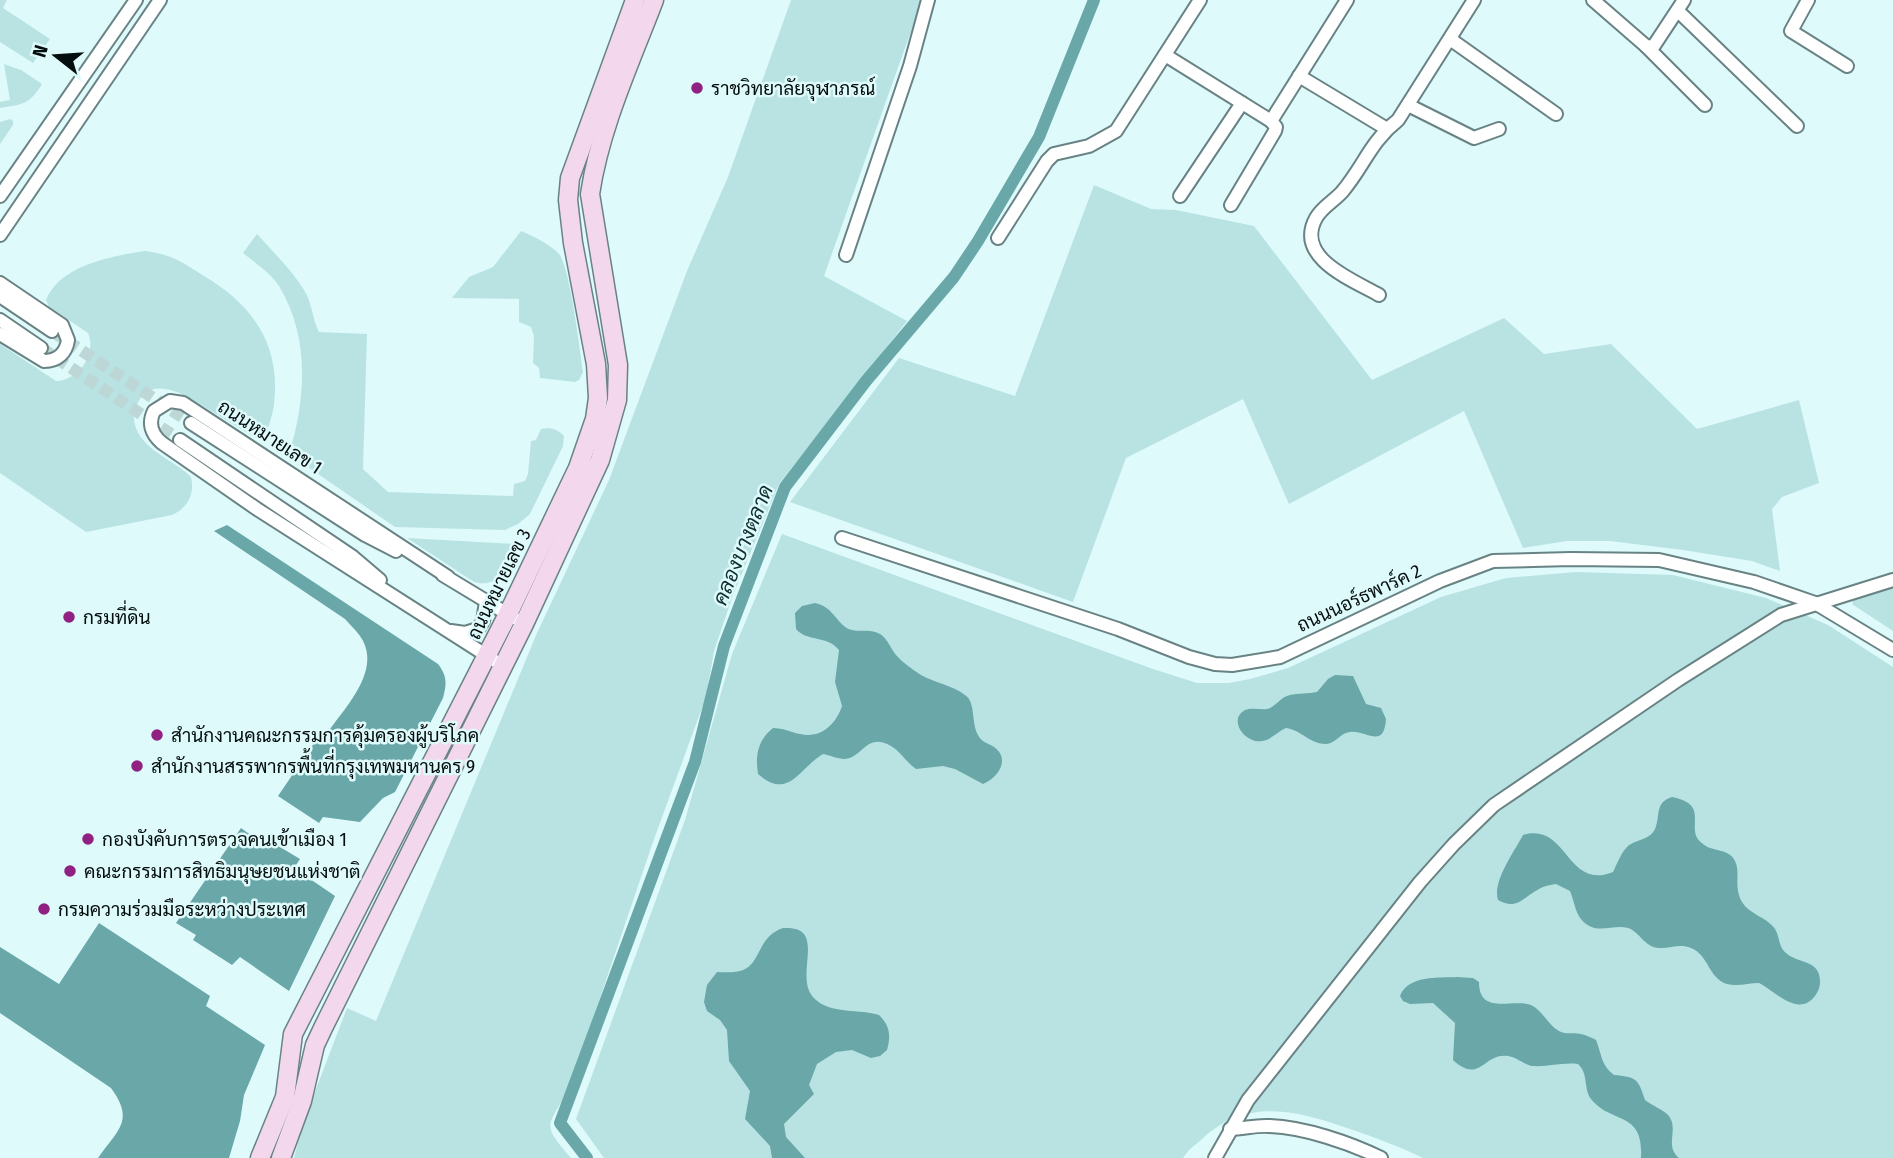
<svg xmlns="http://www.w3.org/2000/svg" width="1893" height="1158" font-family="'Fira Sans Condensed',Sarabun,sans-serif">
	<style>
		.green { fill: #b9e3e3 }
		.water { fill: #69a7a8 }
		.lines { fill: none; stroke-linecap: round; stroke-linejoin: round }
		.canal { stroke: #69a7a8; stroke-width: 12 }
		.street-tunnel { stroke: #bdd7d7; stroke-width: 12; stroke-dasharray: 12 6; stroke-linecap: butt }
		.street-casing { stroke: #698384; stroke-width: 16 }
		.secondary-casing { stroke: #698384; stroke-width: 21 }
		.street { stroke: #fff; stroke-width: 12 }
		.secondary { stroke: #f2d7ed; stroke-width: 18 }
		.poi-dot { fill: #902182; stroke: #defafb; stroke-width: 2.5 }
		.labels { text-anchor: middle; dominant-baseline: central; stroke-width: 5; stroke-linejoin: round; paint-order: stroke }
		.poi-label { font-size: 19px; fill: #050e0e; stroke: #defafb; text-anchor: start }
		.street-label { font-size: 19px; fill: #050e0e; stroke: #defafb }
		.water-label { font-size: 21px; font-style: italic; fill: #103031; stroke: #defafb }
	</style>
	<rect width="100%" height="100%" fill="#defafb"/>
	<g class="green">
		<polygon points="0,0 7,0 3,8 50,39 33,63 0,42"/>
		<path d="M 791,0 L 922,0 L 824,276 L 907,321 L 779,484 L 733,595 L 714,651 L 706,697 L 653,842 L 569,1089 C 547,1128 541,1123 571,1158 L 294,1158 L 303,1123 L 347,1008 L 376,1021 L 537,633 L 609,480 L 687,271 L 728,177 Z"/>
		<path d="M 4,64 L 21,70 L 42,84 C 29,105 23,104 0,108 L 0,102 L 10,100 Z"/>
		<polygon points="10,119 13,121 13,125 0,144 0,122"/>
		<polygon points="1094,185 1151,209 1176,210 1254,226 1372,380 1504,318 1544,354 1611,344 1697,429 1799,400 1819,483 1782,497 1772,509 1780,571 1752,561 1683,550 1610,541 1567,541 1523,548 1464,411 1289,504 1243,399 1126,458 1073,602 790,502 899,358 1015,396"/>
		<path d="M 521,231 C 533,236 550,244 559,254 C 570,267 580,351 583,372 L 579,380 L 575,382 L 540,378 L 539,368 L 533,363 L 534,336 L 531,327 L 519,322 L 519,299 L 452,298 L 469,277 L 493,267 Z"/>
		<path d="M 257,234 C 273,252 291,269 304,290 C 312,302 312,318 319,332 L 367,334 L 363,469 L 388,492 L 513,496 L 514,484 L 525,481 L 528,474 L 531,441 L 536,440 L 541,429 C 551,427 557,429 564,436 L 563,446 L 530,514 L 518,524 L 505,530 L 395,527 L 289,454 C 306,399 310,337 279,286 C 271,273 255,263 243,253 Z"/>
		<path d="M 145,251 C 174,255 180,261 204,276 C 253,305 281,345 274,404 C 273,415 268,426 266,436 L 259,440 C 244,431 228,421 213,412 C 192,399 150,369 136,407 C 131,420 136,432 144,441 C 157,456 177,463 191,477 C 195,494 188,508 172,515 L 86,532 L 0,473 L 0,344 L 56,381 C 79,380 97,354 88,333 L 49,307 L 46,300 C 60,265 112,256 145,251 Z"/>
		<path d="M 782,534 L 1153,669 L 1197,683 L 1229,683 L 1250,679 L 1288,668 L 1441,597 L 1506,578 L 1576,572 L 1673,575 L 1766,598 L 1828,625 L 1893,667 L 1893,1158 L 1423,1158 C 1400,1147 1377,1138 1353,1130 C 1299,1111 1248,1096 1202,1139 C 1195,1145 1188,1150 1183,1158 L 604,1158 L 576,1119 L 685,820 L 732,654 Z"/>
		<path d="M 407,538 L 516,544 C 506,564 502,589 474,582 Z"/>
		<polygon points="1893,588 1893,631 1852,604 1854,598"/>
	</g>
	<g class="water">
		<path d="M 227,525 L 438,664 C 447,676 447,683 443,698 L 395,792 L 383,798 L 360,822 L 323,817 L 319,823 L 278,796 L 323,730 L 328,732 C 346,706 383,669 360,636 C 356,630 350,625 345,619 L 214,531 Z"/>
		<path d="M 815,603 C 830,606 833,616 844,626 C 854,635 868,627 880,634 C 887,638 891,649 896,655 C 903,663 912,669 921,675 C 935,683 952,685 965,695 C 976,702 971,723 978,735 C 981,742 988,743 994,747 C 1011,759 998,778 983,784 L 955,769 L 943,766 L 916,769 C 906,762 900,751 891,746 C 866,732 863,758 845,759 C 837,759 830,755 823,754 C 799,768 789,801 758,774 C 755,755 758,740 773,728 C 783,728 790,732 800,734 C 821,739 836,724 842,706 L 835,682 L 839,650 C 827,635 807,642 796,629 L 795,613 L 802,606 Z"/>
		<path d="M 1335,675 L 1353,676 L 1366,704 L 1381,708 L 1386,719 C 1384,750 1366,730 1350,732 C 1340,733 1335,744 1326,744 C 1310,744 1301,730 1286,728 C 1278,731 1271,740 1262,741 C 1246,744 1227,720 1245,710 C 1252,707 1260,710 1267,709 C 1276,707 1280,697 1290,695 C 1298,693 1308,694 1317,692 L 1328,679 Z"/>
		<path d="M 1672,797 C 1713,805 1682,830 1703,844 C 1712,852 1729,848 1735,861 C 1741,873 1733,886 1742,902 C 1750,915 1767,917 1775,929 C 1780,937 1778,946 1786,953 C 1798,964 1820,959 1820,982 C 1820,987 1818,992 1815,996 C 1798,1018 1775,991 1759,983 C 1748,983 1738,987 1727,984 C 1708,978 1709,955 1691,948 C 1679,943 1670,949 1659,948 C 1644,947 1640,932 1628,928 C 1614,924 1600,934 1586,924 C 1575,916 1575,903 1570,891 L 1556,884 C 1550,885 1544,886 1539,889 C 1523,897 1517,911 1498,900 C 1492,882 1514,852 1523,835 C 1568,822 1566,891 1613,872 C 1617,864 1621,853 1627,847 C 1635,839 1649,841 1655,829 C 1661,815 1654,803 1672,797 Z"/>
		<polygon points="241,828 256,839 260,835 300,859 294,868 335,896 289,991 240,957 232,965 193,940 196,935 176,923"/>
		<path d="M 99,923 L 210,996 L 206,1006 L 265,1045 L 244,1095 L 240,1121 L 229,1158 L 98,1158 C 118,1129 135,1121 111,1088 L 0,1013 L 0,947 L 59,984 Z"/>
		<path d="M 783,928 C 831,925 790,979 816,1000 C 832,1014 860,1009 879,1015 C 890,1026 891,1035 887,1050 L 880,1056 L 871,1058 L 852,1050 L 836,1052 L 817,1064 L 809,1085 L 814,1094 L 784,1124 L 786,1137 L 805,1158 L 772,1158 L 770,1146 L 745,1119 L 750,1091 L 729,1061 L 727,1030 L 720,1020 L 707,1011 L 704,1002 L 707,985 L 717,972 C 724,972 733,973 740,971 C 762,965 756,937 783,928 Z"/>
		<path d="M 1457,977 L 1473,978 L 1479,982 C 1479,1016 1513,998 1531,1005 C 1543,1011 1548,1025 1559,1031 C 1566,1035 1574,1032 1581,1034 C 1586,1035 1592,1038 1596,1040 C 1602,1055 1601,1065 1614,1075 C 1636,1077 1638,1078 1645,1100 C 1652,1106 1663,1109 1669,1116 C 1679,1130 1664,1146 1679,1158 L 1641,1158 C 1644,1110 1612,1125 1591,1099 C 1583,1088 1589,1074 1578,1064 C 1563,1062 1548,1067 1533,1066 C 1524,1065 1517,1057 1508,1056 C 1484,1052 1480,1085 1453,1060 L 1455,1023 L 1433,1003 L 1410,1004 L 1403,1001 L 1400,996 C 1408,975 1439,978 1457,977 Z"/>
	</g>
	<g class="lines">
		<polyline class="canal" points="587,1158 560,1123 695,762 724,646 785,487 866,381 954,277 978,241 1039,137 1094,0"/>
		<g class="street-tunnel">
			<polyline points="52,331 191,423"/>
			<polyline points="41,348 180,440"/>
		</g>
		<defs>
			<g id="street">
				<polyline points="1593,0 1646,46 1653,47 1684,0"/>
				<polyline points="1808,0 1791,31 1847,66"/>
				<polyline points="1678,11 1797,126"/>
				<polyline points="1450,39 1556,114"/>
				<polyline points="1646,46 1705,105"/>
				<polyline points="1165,55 1271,121 1347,0"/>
				<polyline points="1299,76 1387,129"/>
				<polyline points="1408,105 1474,138 1499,129"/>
				<polyline points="0,196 136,0"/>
				<polyline points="1180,196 1242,103"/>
				<polyline points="1231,205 1275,131 1276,127 1271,121"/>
				<polyline points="0,235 160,0"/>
				<polyline points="998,238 1047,161 1054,154 1089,146 1116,131 1200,0"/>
				<polyline points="846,255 910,66 928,0"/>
				<path d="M 0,283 L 62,325 L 68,340 C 66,353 58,361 44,361 L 0,334"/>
				<path d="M 1379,295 C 1353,280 1294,258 1316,218 C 1322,207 1334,201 1342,192 C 1364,166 1370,142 1398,120 L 1474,0"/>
				<polyline points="0,296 52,331"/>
				<polyline points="0,320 41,348"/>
				<polyline points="191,423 365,535 396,551"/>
				<polyline points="180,440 353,557 380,580"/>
				<polyline points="842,538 1118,629 1189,657 1215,664 1232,665 1280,657 1440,581 1493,561 1571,559 1659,560 1754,582 1815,603 1893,650"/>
				<polyline points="443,575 514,618"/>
				<path d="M 448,577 L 183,403 L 170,401 L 154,411 C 148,423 151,434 162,443 L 257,509 L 503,666"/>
				<polyline points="451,631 465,633 478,629 483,621 486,602"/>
				<path d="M 1230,1129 C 1243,1129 1256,1125 1269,1126 C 1304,1127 1350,1143 1381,1158"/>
				<polyline points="1215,1158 1248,1100 1420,882 1454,844 1494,805 1678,680 1781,615 1893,580"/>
			</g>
			<g id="secondary">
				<polyline points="260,1158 285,1097 293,1034 508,614 578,468 595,419 598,398 596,364 573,243 568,200 570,178 635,0"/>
				<path d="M 281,1158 L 302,1101 L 315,1045 L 323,1028 L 524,624 L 600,460 L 617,400 L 618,365 L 590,194 C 600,127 630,63 654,0"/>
			</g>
		</defs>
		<use href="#street" class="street-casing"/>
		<use href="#secondary" class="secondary-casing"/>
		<use href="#street" class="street"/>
		<use href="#secondary" class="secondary"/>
	</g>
	<g class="poi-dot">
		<circle cx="697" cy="88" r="7"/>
		<circle cx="69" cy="617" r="7"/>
		<circle cx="157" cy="735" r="7"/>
		<circle cx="137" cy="766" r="7"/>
		<circle cx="88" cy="839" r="7"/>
		<circle cx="70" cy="871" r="7"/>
		<circle cx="44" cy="909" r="7"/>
	</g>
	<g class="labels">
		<g class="poi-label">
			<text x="711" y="88">ราชวิทยาลัยจุฬาภรณ์</text>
			<text x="83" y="617">กรมที่ดิน</text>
			<text x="171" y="735">สำนักงานคณะกรรมการคุ้มครองผู้บริโภค</text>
			<text x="151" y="766">สำนักงานสรรพากรพื้นที่กรุงเทพมหานคร 9</text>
			<text x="102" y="839">กองบังคับการตรวจคนเข้าเมือง 1</text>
			<text x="84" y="871">คณะกรรมการสิทธิมนุษยชนแห่งชาติ</text>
			<text x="58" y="909">กรมความร่วมมือระหว่างประเทศ</text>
		</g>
		<g class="street-label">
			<text transform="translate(270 437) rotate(33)">ถนนหมายเลข 1</text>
			<text transform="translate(499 584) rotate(-64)">ถนนหมายเลข 3</text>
			<text transform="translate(1359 598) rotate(-25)">ถนนนอร์ธพาร์ค 2</text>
		</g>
		<g class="water-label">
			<text transform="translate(743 545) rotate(-68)">คลองบางตลาด</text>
		</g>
	</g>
	<g transform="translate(56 56) rotate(287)" stroke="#defafb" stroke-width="5" paint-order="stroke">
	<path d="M0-5L12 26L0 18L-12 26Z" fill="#050e0e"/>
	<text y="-10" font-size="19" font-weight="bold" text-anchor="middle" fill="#050e0e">N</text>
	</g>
</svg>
